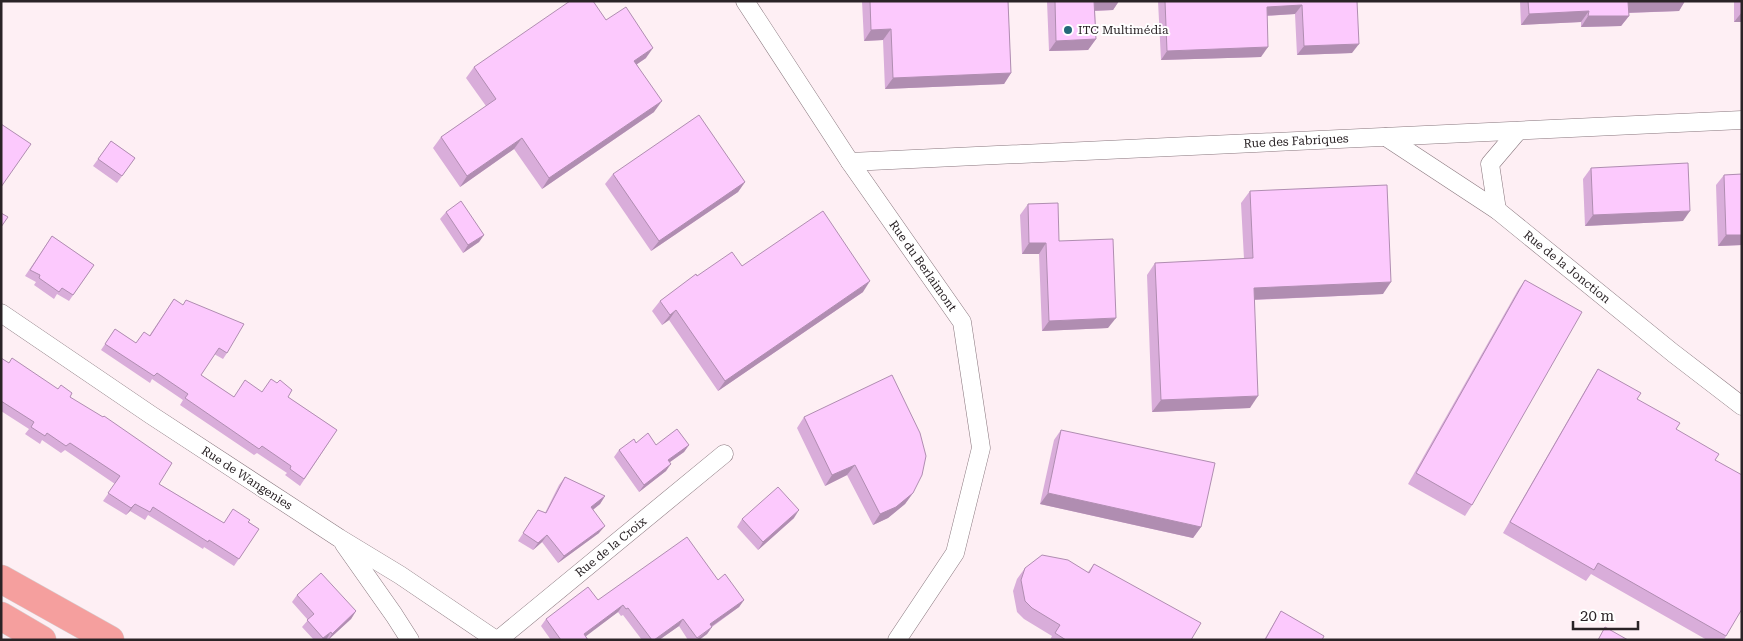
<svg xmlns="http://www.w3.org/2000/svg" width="1743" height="641" font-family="'Roboto Serif',serif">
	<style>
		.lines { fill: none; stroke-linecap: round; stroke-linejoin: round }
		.street-casing { stroke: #89777e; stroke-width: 19 }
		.highway-casing { stroke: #d4d3d4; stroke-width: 29 }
		.street { stroke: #fff; stroke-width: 18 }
		.highway { stroke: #f59f9e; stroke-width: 28 }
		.wall { fill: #d9adda }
		.shaded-wall { fill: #b08db1 }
		.building { fill: #fcc9fd; stroke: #b08db1 }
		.poi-dot { fill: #246879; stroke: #fff; stroke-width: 2 }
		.labels { text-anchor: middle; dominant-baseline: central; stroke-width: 4; stroke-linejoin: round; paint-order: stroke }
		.poi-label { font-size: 12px; fill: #2a2326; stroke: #fff; text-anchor: start }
		.street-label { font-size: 12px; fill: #2a2326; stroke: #fff }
	</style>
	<rect width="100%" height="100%" fill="#feeff4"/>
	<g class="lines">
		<defs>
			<g id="street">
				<polyline points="745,1 850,162 962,322 981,448 955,553 897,640"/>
				<polyline points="1386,137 1497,210 1673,353 1742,406"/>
				<polyline points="850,162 1742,120"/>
				<polyline points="1497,210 1490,164 1518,131"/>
				<polyline points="1,313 151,415 339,538 400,575 496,640"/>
				<polyline points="344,544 394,615 410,640"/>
				<polyline points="498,640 724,454"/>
			</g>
			<g id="highway">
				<polyline points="1,579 110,640"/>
				<polyline points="1,616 42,640"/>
			</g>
		</defs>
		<use href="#street" class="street-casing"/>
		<use href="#highway" class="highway-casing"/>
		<use href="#street" class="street"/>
		<use href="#highway" class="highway"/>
	</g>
	<g class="wall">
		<polygon points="862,1 1008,1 1011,73 1004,84 885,89 883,40 864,41"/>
		<polygon points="1047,1 1119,1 1113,10 1095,11 1096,39 1088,50 1049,51"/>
		<polygon points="1158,1 1357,1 1352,53 1297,55 1295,14 1267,16 1261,57 1161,60"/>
		<polygon points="1520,1 1685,1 1679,11 1629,13 1629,16 1621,26 1581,27 1581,22 1521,25"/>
		<rect x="1734" y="1" width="8" height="21"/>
		<polygon points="606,20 646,58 637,64 654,112 542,189 514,149 460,187 433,148 441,137 486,106 466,78 474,67"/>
		<polygon points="111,141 135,158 117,183 93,166"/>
		<polygon points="1591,168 1683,221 1585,226 1583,179"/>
		<polygon points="613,174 745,182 738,192 651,251 605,184"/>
		<polygon points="1742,174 1742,245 1718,246 1716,185 1724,175"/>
		<polygon points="1250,191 1383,294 1255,300 1250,408 1152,412 1147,275 1155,263 1244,259 1241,203"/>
		<polygon points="1028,204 1059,241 1108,328 1042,331 1039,254 1022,254 1020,215"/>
		<polygon points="446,212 484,235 479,242 463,253 440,219"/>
		<polygon points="52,236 94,265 69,301 57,294 54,299 34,285 36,282 25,276"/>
		<polygon points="742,266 863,292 718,391 669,320 662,325 652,311 660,301 697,276"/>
		<polygon points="1525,280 1472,505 1465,516 1408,484 1518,290"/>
		<polygon points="174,299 227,353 223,359 214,354 201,375 234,397 262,392 288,397 337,430 300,486 285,475 287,473 257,453 254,455 180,405 183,400 152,379 150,383 101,350 115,329 136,343 149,336"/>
		<polygon points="1,358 9,363 58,389 70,397 159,484 224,523 249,522 259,529 234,566 204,547 203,549 148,515 145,520 130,511 126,515 103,501 115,484 65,450 61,453 42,440 40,444 25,434 29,429 1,411"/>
		<polygon points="1598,369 1715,460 1726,636 1724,640 1707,640 1591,574 1586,581 1503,533 1591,380"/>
		<polygon points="804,417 913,493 905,504 888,518 873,525 847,475 825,486 797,428"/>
		<polygon points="1061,430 1201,527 1193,538 1040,504 1054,440"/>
		<polygon points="636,443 656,445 689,445 684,452 670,462 666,471 639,492 614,457 619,450"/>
		<polygon points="565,477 605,496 600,504 593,510 599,533 558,563 542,542 533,550 518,541 538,510 545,513 559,485"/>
		<polygon points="794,518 758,550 737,527 742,519"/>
		<polygon points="1094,564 1191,640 1050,640 1052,636 1024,619 1017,612 1013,591 1017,579 1025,568 1088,572"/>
		<polygon points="718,580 744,600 739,607 712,627 707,634 699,640 688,640 679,626 659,640 642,640 623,615 621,616 618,612 585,636 588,640 551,640 541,626 546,619 598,600"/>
		<polygon points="297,595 356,611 351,619 328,640 314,640 302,627 308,620 292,602"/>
		<polygon points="1281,611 1322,640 1264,640"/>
	</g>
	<g class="shaded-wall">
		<polygon points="1093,1 1119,1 1113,10 1087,11"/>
		<polygon points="1652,1 1685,1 1679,11 1621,13 1628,2"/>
		<polygon points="1302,5 1295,14 1260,16 1267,7"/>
		<polygon points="1589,11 1581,22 1521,25 1529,14"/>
		<polygon points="1742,12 1742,22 1734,22"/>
		<polygon points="1588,16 1629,16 1621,26 1581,27"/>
		<polygon points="891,29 883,40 864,41 871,30"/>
		<polygon points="1096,39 1088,50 1049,51 1056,41"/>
		<polygon points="1359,44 1352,53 1297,55 1304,46"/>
		<polygon points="1268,47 1261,57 1161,60 1167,51"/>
		<polygon points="653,48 646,58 627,71 634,61"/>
		<polygon points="1011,73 1004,84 885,89 893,78"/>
		<polygon points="662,101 654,112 542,189 549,178"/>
		<polygon points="522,138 514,149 460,187 467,176"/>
		<polygon points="745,182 738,192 651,251 659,241"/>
		<polygon points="1690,211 1683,221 1585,226 1593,215"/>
		<polygon points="484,235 479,242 463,253 468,245"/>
		<polygon points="1726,235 1742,235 1742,245 1718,246"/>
		<polygon points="1029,243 1046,243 1039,254 1022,254"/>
		<polygon points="870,281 863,292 718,391 725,381"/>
		<polygon points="1391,282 1383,294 1246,300 1254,288"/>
		<polygon points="676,310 669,320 662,325 670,315"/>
		<polygon points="1116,318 1108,328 1042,331 1049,321"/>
		<polygon points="1258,396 1250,408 1152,412 1161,400"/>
		<polygon points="689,445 684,452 663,467 668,460"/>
		<polygon points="671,464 666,471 639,492 644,485"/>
		<polygon points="855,465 847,475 825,486 832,475"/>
		<polygon points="913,493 905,504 888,518 873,525 880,514"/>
		<polygon points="1048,493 1201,527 1193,538 1040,504"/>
		<polygon points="605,496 600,504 586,515 591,507"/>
		<polygon points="135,504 130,511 126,515 131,508"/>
		<polygon points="799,510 794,518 758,550 763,542"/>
		<polygon points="605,526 599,533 558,563 564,556"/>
		<polygon points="547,535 542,542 533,550 538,543"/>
		<polygon points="744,600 739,607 705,631 710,624"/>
		<polygon points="623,605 618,612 581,640 584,634"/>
		<polygon points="356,611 351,619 328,640 332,634"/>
		<polygon points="683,619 679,626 659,640 654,640"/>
		<polygon points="712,627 707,634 699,640 696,640"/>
		<polygon points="331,632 326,640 321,640 323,638"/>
	</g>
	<g class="building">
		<polygon points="570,1 593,1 606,20 626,7 653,48 634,61 662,101 549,178 522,138 467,176 441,137 496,99 474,67"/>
		<polygon points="870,1 1008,1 1011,73 893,78 891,29 871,30"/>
		<polygon points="1055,1 1094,1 1096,39 1056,41"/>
		<polygon points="1165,1 1357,1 1359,44 1304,46 1302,5 1267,7 1268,47 1167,51"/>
		<polygon points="1528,1 1652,1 1628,2 1629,16 1588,16 1589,11 1529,14"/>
		<polygon points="699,115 745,182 659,241 613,174"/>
		<polygon points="1,124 31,144 1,187"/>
		<polygon points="111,141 135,158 122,176 98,159"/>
		<polygon points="1688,163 1690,211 1593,215 1591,168"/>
		<polygon points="1742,174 1742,235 1726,235 1724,175"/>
		<polygon points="1387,185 1391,282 1254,288 1258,396 1161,400 1155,263 1253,258 1250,191"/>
		<polygon points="461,201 484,235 468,245 446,212"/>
		<polygon points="1058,203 1059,241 1113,239 1116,318 1049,321 1046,243 1029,243 1028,204"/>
		<polygon points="823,211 870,281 725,381 676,310 670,315 660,301 696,274 697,276 732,252 742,266"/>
		<polygon points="1,213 8,217 1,227"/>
		<polygon points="52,236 94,265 73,295 62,288 59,292 39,278 40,275 30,270"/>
		<polygon points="1525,280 1582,312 1472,505 1416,473"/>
		<polygon points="174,299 183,305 186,300 244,324 227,353 219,348 201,375 234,397 245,380 262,392 271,379 277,383 280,380 292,390 288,397 337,430 304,479 290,469 291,466 262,446 259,449 185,398 188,394 157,373 154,376 105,344 115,329 136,343 144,332 150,336"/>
		<polygon points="1,358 9,363 12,358 58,389 61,385 72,393 70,397 103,417 104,416 172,463 159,484 224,523 233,509 250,520 248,522 259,529 239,559 209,540 208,542 153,507 150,512 135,504 131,508 108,493 120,476 70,443 66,446 47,433 45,436 31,427 34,422 1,401"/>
		<polygon points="1598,369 1641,393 1637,399 1680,423 1676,429 1719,454 1715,460 1742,475 1742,609 1726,636 1598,563 1594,570 1510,522"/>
		<polygon points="892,375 920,433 926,456 922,475 913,493 896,507 880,514 855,465 832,475 804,417"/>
		<polygon points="677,429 689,445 668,460 671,464 644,485 619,450 634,439 636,443 648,433 656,445"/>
		<polygon points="1061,430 1215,463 1201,527 1048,493"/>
		<polygon points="565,477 605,496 591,507 605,526 564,556 547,535 538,543 523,533 538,510 546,513"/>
		<polygon points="778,487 799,510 763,542 742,519"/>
		<polygon points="687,537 718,580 725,574 744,600 710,624 712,627 697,638 683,619 654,640 652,640 628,608 626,609 623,605 584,634 588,640 561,640 546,619 588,587 598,600"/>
		<polygon points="1042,555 1068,560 1089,573 1094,564 1201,623 1191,640 1066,640 1055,633 1060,625 1032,608 1025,601 1021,580 1025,568"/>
		<polygon points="321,573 356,611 332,634 331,632 323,638 307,620 314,614 297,595"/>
		<polygon points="1281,611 1324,636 1322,640 1265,640"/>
		<polygon points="1605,627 1628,640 1598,640"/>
	</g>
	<circle class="poi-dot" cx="1068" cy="30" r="5"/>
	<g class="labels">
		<g class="poi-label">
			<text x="1078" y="30">ITC Multimédia</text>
		</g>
		<g class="street-label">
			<text transform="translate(1296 141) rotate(-3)">Rue des Fabriques</text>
			<text transform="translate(923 266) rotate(55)">Rue du Berlaimont</text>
			<text transform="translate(1567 267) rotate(39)">Rue de la Jonction</text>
			<text transform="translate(247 478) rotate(33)">Rue de Wangenies</text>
			<text transform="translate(611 547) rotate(-39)">Rue de la Croix</text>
		</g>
	</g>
	<rect width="1743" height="641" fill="none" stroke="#2a2326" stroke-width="5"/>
	<path d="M1573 621v8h65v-8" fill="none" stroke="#2a2326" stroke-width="2.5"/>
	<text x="1580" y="621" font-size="15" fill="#2a2326" stroke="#ffffff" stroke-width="4" paint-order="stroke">20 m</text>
</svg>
